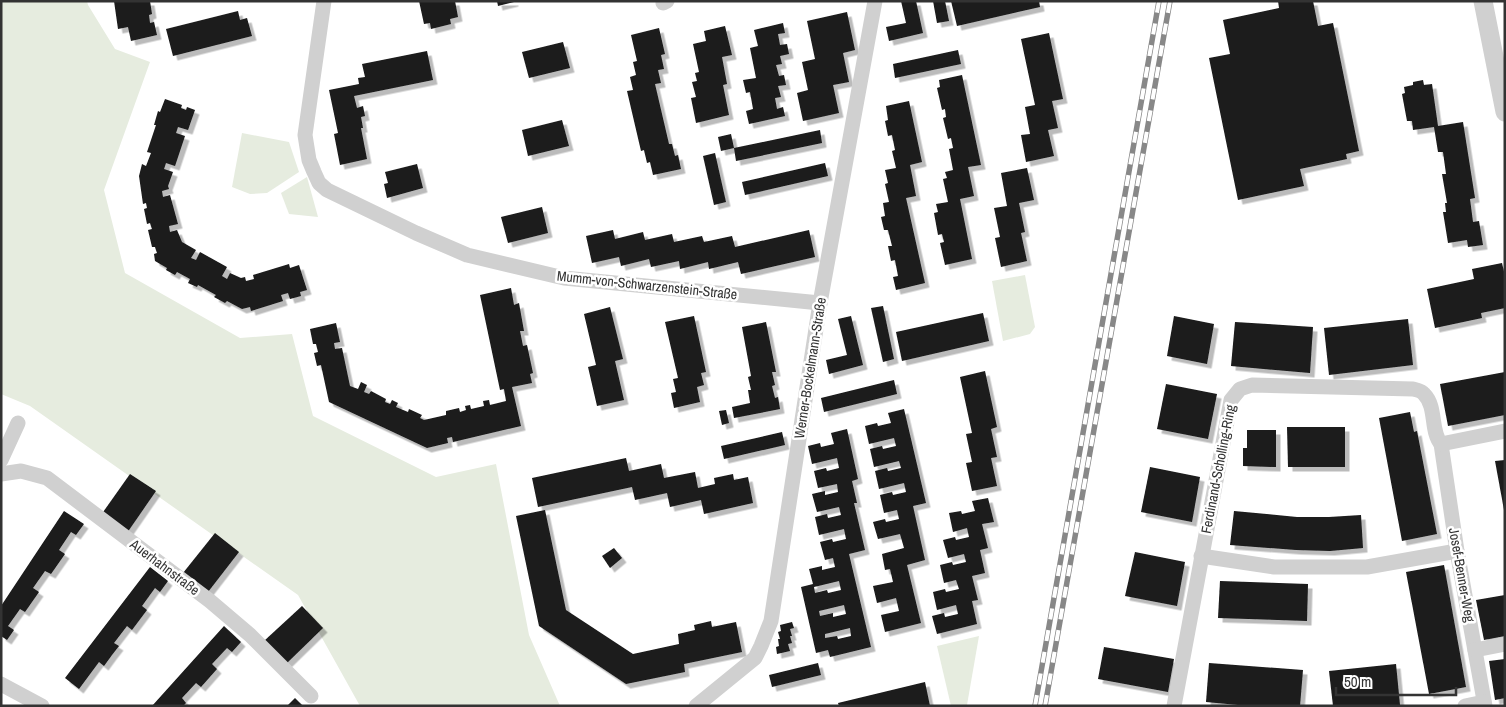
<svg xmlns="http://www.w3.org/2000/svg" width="1506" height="707" font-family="'Archivo Narrow',sans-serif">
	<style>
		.green { fill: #e6ecdf }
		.building { fill: #1a1a1a; fill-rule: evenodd; filter: url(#shadow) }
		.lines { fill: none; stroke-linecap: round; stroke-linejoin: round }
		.minor { stroke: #d0d0d0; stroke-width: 15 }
		.tertiary { stroke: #d0d0d0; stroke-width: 19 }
		.rail-casing { stroke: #888; stroke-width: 5.5 }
		.rail { stroke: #fff; stroke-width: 4; stroke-dasharray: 11; stroke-linecap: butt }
		.labels { text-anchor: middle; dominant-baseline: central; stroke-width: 5; stroke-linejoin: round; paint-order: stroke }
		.street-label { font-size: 14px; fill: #333; stroke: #fff }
	</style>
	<defs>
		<filter id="shadow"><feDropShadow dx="4.5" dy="4.5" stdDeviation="0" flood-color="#0004"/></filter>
	</defs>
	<rect width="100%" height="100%" fill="#fff"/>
	<g class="green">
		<polygon points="1,1 87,1 88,5 115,49 150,62 104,190 125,273 240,338 292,334 313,416 436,477 496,464 529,635 560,706 360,706 298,595 30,406 1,394"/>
		<polygon points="242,133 289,142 299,172 267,193 250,194 232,187"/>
		<polygon points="307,177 318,217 289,214 281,193"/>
		<polygon points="1025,275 1035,327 1030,334 1003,341 992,281"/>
		<polygon points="979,636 967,705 951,706 937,646"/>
	</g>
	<g class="building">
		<polygon points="114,1 150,1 152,14 149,15 150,23 154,22 157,35 131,41 128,27 118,29"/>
		<polygon points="419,1 455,1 458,17 450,19 451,24 431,29 430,23 424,24"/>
		<polygon points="497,1 514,1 514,2 498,6"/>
		<polygon points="901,1 916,1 923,33 889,41 886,27 906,23"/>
		<polygon points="933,1 945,1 949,21 937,23"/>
		<polygon points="951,1 1039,1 1040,7 957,26"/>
		<polygon points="1278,1 1313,1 1318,26 1333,23 1359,151 1346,154 1347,159 1300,169 1304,186 1238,200 1209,58 1230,54 1223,20 1279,8"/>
		<polygon points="238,11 240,20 247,18 252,36 173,56 166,29"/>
		<polygon points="847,12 855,50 843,53 849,82 833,85 839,113 803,121 797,93 808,90 802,62 815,59 807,21"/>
		<polygon points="783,23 785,33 778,34 780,45 787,44 789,54 780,56 782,64 776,65 779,76 784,75 786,85 778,86 781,97 775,98 777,109 783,107 785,116 749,124 746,111 753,109 750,92 746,93 743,80 756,78 750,48 758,46 754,30"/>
		<polygon points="725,26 732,55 722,57 727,84 723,85 729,115 696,123 691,98 696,97 692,82 697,81 695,73 699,72 693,44 706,41 704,31"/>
		<polygon points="659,28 665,54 661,55 664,69 658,70 661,83 655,84 669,144 672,144 675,156 678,155 681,169 653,175 650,162 647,163 644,150 641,151 627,91 633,90 630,77 636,75 633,62 637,61 631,35"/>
		<polygon points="1049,33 1063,99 1052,101 1058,128 1048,130 1054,156 1026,162 1021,135 1030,134 1025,107 1035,105 1021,39"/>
		<polygon points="563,42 570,68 529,78 522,52"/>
		<polygon points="958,50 961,64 895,78 893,64"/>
		<polygon points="427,51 433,80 354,96 357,108 363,106 365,116 361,117 363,128 361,128 367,159 340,165 334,134 338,133 329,90 359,84 358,78 365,77 362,64"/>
		<polygon points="962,75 981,165 968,167 974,196 960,199 972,259 945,265 940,243 944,242 942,234 938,235 934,213 938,212 936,204 948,202 943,179 947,178 945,172 953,170 949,149 953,148 951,138 948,139 943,118 946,117 945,109 942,110 937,88 940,87 939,80"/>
		<polygon points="1423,80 1424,85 1432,84 1438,126 1463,122 1475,198 1470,199 1473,222 1479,221 1483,245 1468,247 1467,240 1448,243 1443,212 1446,212 1445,203 1447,203 1442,174 1446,174 1443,152 1438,152 1434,127 1413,130 1412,121 1407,121 1402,94 1405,93 1404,87 1413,85 1413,82"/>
		<polygon points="165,99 182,105 181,108 186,110 187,107 195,110 188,130 178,127 176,133 185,136 175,166 166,163 164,169 173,172 168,186 169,189 162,191 163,197 170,195 178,224 169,226 170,232 177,230 182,242 196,250 191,258 196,260 200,252 227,267 222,276 227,279 230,273 241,278 245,277 246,281 254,279 253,275 289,264 290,268 299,265 307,290 300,292 301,296 290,299 288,293 281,295 283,301 251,311 250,307 242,309 227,301 225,303 214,297 216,295 198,285 197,287 188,283 190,279 177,272 175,275 166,270 167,268 155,261 154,254 157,253 155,247 152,247 148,230 152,229 150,223 147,224 144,209 147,208 146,203 143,204 139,176 142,164 146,166 151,153 147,152 156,125 154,125 158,111 160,112"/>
		<polygon points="909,101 922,162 910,165 916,196 906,198 925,283 896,290 893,277 898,276 895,260 891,261 888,246 892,246 888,230 884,230 881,217 885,216 883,203 889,202 885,184 888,183 885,170 896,168 892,151 895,150 892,135 888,136 885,121 888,120 886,106"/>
		<polygon points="562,120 569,146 528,156 522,130"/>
		<polygon points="820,130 822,143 736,161 734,148 721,151 718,137 731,134 734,148"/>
		<polygon points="715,153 726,202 714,205 703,156"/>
		<polygon points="825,163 828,176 745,195 742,182"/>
		<polygon points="417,164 423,188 387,198 384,184 388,183 385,172"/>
		<polygon points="1027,168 1034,200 1019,203 1025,232 1021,233 1027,261 1001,267 995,238 1000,237 994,208 1007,206 1001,173"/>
		<polygon points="542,207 548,233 508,243 501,217"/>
		<polygon points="613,230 615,239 643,232 645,240 672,234 674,242 702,236 704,242 732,236 735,247 809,230 815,257 741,274 738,262 709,269 708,262 680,269 679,261 651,267 649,259 621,266 619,257 592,263 586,236"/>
		<polygon points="1502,263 1505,276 1505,308 1481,313 1482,318 1435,328 1427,289 1474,279 1472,269"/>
		<polygon points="511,288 514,305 519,303 524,331 520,331 523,346 527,345 533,373 530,374 532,383 512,387 521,426 453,442 452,437 447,438 448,443 427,448 329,402 321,365 317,366 314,353 318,352 316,344 313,344 310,329 336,323 340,342 334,343 335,349 342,348 350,386 358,389 361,382 367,385 364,392 369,394 371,391 386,399 385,402 390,404 392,400 398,403 396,407 408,412 409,409 422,415 420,418 424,420 446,415 446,411 459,408 460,412 466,410 465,406 470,405 471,409 484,406 483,401 489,400 490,405 506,401 504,389 500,390 480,295"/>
		<polygon points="883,306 894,359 883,362 871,308"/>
		<polygon points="610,307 623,359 615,361 624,400 597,406 588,367 596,365 584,314"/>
		<polygon points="983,313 989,341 902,361 896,332"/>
		<polygon points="694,316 706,372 701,373 704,385 697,387 700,402 674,408 671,393 676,392 673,379 678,378 665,322"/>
		<polygon points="851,316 863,365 829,374 826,360 847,355 838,319"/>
		<polygon points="1174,316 1214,324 1207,364 1167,356"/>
		<polygon points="1408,319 1413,365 1329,375 1324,328"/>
		<polygon points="766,322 776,372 772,372 775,385 772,386 775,398 778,397 780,409 734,418 732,407 750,403 748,390 751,390 748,377 751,376 742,327"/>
		<polygon points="1235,322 1313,327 1310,373 1231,366"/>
		<polygon points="985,371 997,427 991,429 997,457 991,458 997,486 972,491 966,463 972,462 966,434 972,433 960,377"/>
		<polygon points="1505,372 1505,415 1448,426 1440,384"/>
		<polygon points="894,380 897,394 824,412 821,398"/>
		<polygon points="1166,384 1217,394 1208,439 1157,429"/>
		<polygon points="904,409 926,503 913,506 925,560 907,565 921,623 885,632 881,615 899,611 896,598 877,603 873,586 893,582 890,569 885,570 882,554 904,548 900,534 878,539 873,522 885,519 886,522 899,519 897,510 884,513 880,495 892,492 893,495 906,492 904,483 879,489 875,471 887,468 888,471 901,468 899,461 874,467 870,449 882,446 883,449 896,446 894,438 869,444 865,426 877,423 878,426 891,423 888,413"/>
		<polygon points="726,410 729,423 722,425 719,411"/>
		<polygon points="1410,412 1414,432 1417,431 1437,534 1402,541 1379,418"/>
		<polygon points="1287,427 1345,427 1345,467 1288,467"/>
		<path d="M 847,429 L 858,479 L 852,481 L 857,503 L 854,503 L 865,550 L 849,554 L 871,647 L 830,657 L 828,650 L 816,653 L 801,587 L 813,584 L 809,569 L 822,566 L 822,570 L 835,567 L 833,558 L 825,560 L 820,542 L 832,539 L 833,542 L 846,539 L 844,529 L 819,535 L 815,517 L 827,514 L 828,518 L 841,515 L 839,507 L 817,512 L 812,494 L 825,491 L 825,495 L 838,492 L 837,484 L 818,488 L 814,471 L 826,468 L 827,471 L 839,468 L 837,458 L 812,464 L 808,446 L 820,443 L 821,447 L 834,444 L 831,433 ZM 839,581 L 841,590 L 828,593 L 827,590 L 815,593 L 814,587 ZM 844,605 L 846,614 L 833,617 L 833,613 L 820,616 L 819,611 ZM 850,628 L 851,636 L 838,639 L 837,636 L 825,638 L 825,634 Z"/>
		<polygon points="1247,430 1276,430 1276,467 1243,466 1243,448 1247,448"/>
		<polygon points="782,432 785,445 724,459 721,446"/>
		<polygon points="626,458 629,471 661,464 664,478 695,472 698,488 715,484 714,478 733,474 734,480 748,477 753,503 704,514 701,500 670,507 667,493 635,500 632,487 538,507 532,478"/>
		<polygon points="1505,460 1505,510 1504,510 1495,461"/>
		<polygon points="1150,467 1200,477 1192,522 1141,512"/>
		<polygon points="130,474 156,491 127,533 101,515"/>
		<polygon points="988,498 994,522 982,524 988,548 980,550 985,573 972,576 978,600 972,601 977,624 937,634 932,616 944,613 945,617 958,614 956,605 937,610 933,592 945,589 946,592 959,589 956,580 944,583 940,565 952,562 953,565 966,562 964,554 948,558 943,540 955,537 956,540 969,537 967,528 953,532 949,513 961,511 962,514 975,511 972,501"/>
		<polygon points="545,510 566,610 633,654 679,644 678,634 695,630 694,625 711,621 712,627 736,622 742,652 684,664 685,672 626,684 539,626 516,516"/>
		<polygon points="64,511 84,524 76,535 71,532 59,550 65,554 51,574 45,571 33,588 39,592 25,612 20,609 8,626 14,630 7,640 1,636 1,606"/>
		<polygon points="1234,511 1297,517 1329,517 1361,515 1363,548 1330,551 1296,550 1230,545"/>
		<polygon points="215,533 239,552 208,592 183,573"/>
		<polygon points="614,548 622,558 610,568 602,556"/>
		<polygon points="1135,552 1185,562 1177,606 1125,596"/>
		<polygon points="1444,565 1466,687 1429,694 1406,572"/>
		<polygon points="150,567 168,581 160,592 155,588 142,606 147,610 132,630 127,626 114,643 119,646 112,655 104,666 99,662 79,689 65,678"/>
		<polygon points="1220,581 1308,584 1307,621 1218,618"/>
		<polygon points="1505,595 1505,636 1484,640 1476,600"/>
		<polygon points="302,606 323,628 286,664 264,641"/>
		<polygon points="792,622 794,628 790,629 792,636 790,636 792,643 788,644 790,651 777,654 776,647 779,646 778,639 780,639 778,632 781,631 780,625"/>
		<polygon points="224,626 241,642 232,652 227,648 212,664 217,669 201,687 196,683 182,698 186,703 183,706 152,706"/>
		<polygon points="1104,647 1174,659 1168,692 1098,679"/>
		<polygon points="1505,659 1505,698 1495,700 1489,661"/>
		<polygon points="818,663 821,675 772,687 769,675"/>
		<polygon points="1209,663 1303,670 1300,706 1249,706 1206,702"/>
		<polygon points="1396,664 1400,705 1333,706 1329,671"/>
		<polygon points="925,682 930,706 839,706 838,703"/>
		<polygon points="295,698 303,706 287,706"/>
	</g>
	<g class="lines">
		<g class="minor">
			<polyline points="324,1 305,135 309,160 314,172 319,183 327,190 416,233 467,255 564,278 820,303"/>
			<polyline points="663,3 667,1"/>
			<polyline points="1441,444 1457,551 1485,706"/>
			<polyline points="1,460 18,423"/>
			<polyline points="1,474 21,471 47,478 210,601 250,635 311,696"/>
			<polyline points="1201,556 1274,567 1367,567 1457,551"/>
			<polyline points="1475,650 1505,644"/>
			<polyline points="1,684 42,706"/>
			<polyline points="696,706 755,658 761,646 771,621 820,303 875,1"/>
			<path d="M 1174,706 L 1231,400 L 1240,389 L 1252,385 L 1413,389 C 1417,390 1422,391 1424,394 C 1437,407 1430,431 1441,444 L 1505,431"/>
			<polyline points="1465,706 1484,702"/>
		</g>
		<polyline class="tertiary" points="1483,1 1505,112"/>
		<defs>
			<g id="rail">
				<polyline points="1035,706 1159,1"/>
				<polyline points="1045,706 1170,1"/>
			</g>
		</defs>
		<use href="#rail" class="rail-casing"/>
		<use href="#rail" class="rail"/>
	</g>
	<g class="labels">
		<g class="street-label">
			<text transform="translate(647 285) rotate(6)">Mumm-von-Schwarzenstein-Straße</text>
			<text transform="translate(810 368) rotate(-81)">Werner-Bockelmann-Straße</text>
			<text transform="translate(1218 469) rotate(-79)">Ferdinand-Scholling-Ring</text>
			<text transform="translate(165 567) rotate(37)">Auerhahnstraße</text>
			<text transform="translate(1462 575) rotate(80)">Josef-Benner-Weg</text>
		</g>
	</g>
	<rect width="1506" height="707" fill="none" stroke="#333333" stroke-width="5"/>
	<path d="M1336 687v8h120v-8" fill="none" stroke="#333333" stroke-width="2.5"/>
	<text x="1344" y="687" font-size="15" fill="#333333" stroke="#ffffff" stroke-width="4" paint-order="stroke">50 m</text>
</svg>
